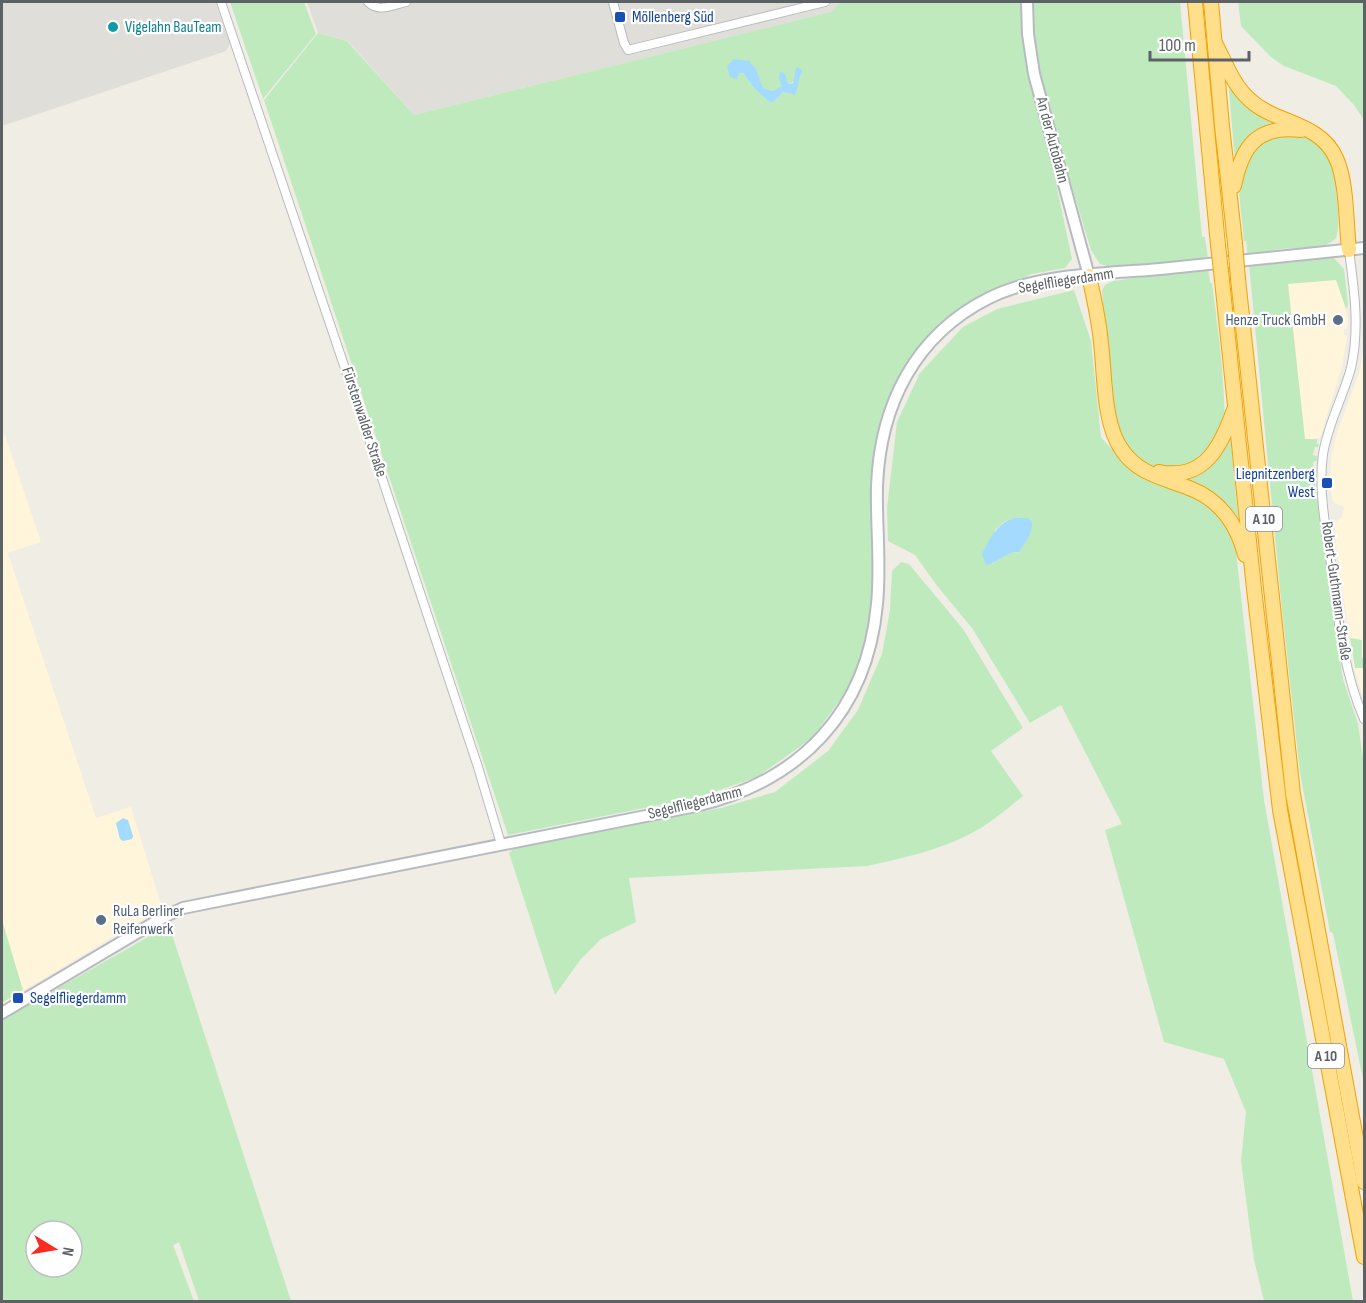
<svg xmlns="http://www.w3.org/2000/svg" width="1366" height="1303" font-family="'Sofia Sans Condensed',sans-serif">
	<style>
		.commercial { fill: #fff5da }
		.industrial { fill: #e0ded8 }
		.green { fill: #bfeabe; fill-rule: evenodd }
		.water { fill: #a5daff }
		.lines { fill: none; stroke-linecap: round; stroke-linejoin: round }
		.street-casing { stroke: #b6babf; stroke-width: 10 }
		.secondary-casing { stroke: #b7bbc1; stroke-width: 14 }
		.highway-casing { stroke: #f4a100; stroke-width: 16 }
		.street { stroke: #fff; stroke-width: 8 }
		.secondary { stroke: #fff; stroke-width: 10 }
		.highway { stroke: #ffde8c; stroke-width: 14 }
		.highway-bridge-casing { stroke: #f4a100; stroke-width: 16; stroke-linecap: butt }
		.highway-bridge { stroke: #ffde8c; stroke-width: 14 }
		.transit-dot { fill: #1a4fb4; stroke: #fff; stroke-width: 2 }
		.culture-dot { fill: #0f9aa8; stroke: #fff; stroke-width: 2 }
		.service-dot { fill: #5c6f8a; stroke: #fff; stroke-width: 2 }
		.labels { text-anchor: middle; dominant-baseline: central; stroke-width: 4.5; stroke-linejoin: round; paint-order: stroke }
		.shield { fill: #fff; stroke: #8d9094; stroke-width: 1.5 }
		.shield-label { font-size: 15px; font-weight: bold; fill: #5c6166 }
		.transit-label { font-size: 16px; fill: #164399; stroke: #fff; text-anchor: start }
		.culture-label { font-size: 16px; fill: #0d838f; stroke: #fff; text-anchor: start }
		.street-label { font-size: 16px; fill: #5c6166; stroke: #fff }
		.service-label { font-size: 16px; fill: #4e5e75; stroke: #fff; text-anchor: end }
	</style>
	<rect width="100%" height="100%" fill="#f0ede4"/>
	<g class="commercial">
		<polygon points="1337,280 1346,309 1348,321 1347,328 1344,329 1344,335 1347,336 1342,367 1320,438 1305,440 1288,283"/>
		<polygon points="1363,352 1364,353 1364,700 1354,668 1336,545 1335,522 1342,517 1344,507 1334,503 1332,498 1330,476 1332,453 1337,433 1359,373"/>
		<polygon points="5,435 41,542 8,553 96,818 131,807 162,908 24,990 2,1006 2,437"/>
	</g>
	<g class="industrial">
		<polygon points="2,2 215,2 230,44 226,51 2,126"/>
		<polygon points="307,2 841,2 832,12 414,115 348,41 318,33"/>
	</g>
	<g class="green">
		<polygon points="230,2 304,2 316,34 263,99"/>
		<path d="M 841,2 L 1180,2 L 1202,237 L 1205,237 L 1208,259 L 1110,267 L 1100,264 L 1091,250 L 1070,181 L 1056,183 L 1072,259 L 1065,268 L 1032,274 L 963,306 L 945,320 L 924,341 L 908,362 L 893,387 L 881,418 L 874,450 L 871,512 L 873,593 L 869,630 L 859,665 L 847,691 L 812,738 L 757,777 L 700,797 L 508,835 L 264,100 L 318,33 L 347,41 L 414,115 L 831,12 ZM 756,70 L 763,88 L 773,91 L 797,80 L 795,95 L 783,92 L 774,102 L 753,87 L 743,73 L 739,73 Z"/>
		<polygon points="1238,2 1364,2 1364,120 1354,105 1336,86 1284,66 1271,57 1241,26"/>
		<polygon points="1228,79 1285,125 1235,161"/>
		<path d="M 1289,131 C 1330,142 1335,160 1337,201 C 1338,213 1340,226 1336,238 C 1325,251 1297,247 1281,249 C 1270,250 1259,254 1248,256 L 1246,241 L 1244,241 L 1238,183 L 1258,141 Z"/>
		<polygon points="1327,257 1334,258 1344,269 1348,305 1346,309 1336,280 1288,284 1305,439 1317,439 1317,444 1319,444 1318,447 1315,447 1313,455 1317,456 1317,461 1314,461 1313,464 1316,498 1318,502 1343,679 1358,724 1364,765 1364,1084 1333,933 1330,932 1300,773 1282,610 1249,264"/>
		<path d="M 1208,268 L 1210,283 L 1212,283 C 1217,321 1222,359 1224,397 C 1224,405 1226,417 1224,424 C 1217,443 1200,464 1180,468 C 1110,479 1111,391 1108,345 C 1106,327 1103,308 1102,290 L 1105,285 L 1113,281 Z"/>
		<path d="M 1074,290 L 1091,341 L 1101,437 L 1129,469 L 1204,501 L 1226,524 L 1236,552 L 1264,800 L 1353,1301 L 1264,1301 L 1254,1260 L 1241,1161 L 1246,1112 L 1224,1059 L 1164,1042 L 1105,830 L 1122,824 L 1061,705 L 1030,723 L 972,628 L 938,587 L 915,555 L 888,541 L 887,508 L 897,422 L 920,373 L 963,327 L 997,309 ZM 1013,518 L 1019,552 L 1005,554 L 992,564 L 995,530 L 1004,522 Z"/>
		<polygon points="1230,432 1239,527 1175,476 1183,475"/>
		<path d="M 901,562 L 909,564 L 963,629 L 1023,728 L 991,751 L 1023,796 C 1012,805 1001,814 990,822 C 954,847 909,857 867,866 L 629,878 L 636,922 L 601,939 L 581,959 L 555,995 L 509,853 L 515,847 L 721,808 L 775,792 L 828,751 L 858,710 L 882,654 L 890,610 L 892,571 Z"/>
		<polygon points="1350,638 1362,640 1362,658 1364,659 1364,668 1355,668"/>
		<polygon points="2,920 23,990 2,1003"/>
		<path d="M 169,925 L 291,1301 L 199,1301 L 179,1242 L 173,1245 L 194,1301 L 2,1301 L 2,1020 ZM 36,1231 L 72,1231 L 72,1267 L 36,1267 Z"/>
	</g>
	<g class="water">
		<path d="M 734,59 L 749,61 L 756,69 L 763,88 L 773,91 L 782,86 L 779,79 L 780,71 L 785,74 L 788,84 L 793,83 L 796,67 L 801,69 L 802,72 C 797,81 799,87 795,95 L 783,92 L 774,102 L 770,102 L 753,87 L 743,73 L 739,73 L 737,79 L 730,77 L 727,66 Z"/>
		<path d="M 1013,518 L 1028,518 L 1032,522 C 1033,533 1025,543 1019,552 C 1002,553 999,563 986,565 L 982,554 C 990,538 996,525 1013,518 Z"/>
		<polygon points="123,818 128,820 133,836 132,839 123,841 120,839 116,823"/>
	</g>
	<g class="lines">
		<defs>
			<g id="street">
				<polyline points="221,2 376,460 478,767 501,844"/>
				<path d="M 368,2 C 379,13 393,5 406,2"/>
				<polyline points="613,2 624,43 628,50 825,2"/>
				<path d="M 1349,250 C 1354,289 1360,328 1351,368 C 1343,397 1328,424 1323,454 C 1318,490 1326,529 1331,564 C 1338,617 1343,670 1364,719"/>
			</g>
			<g id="secondary">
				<polyline points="1027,2 1028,34 1034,74 1089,276"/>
				<path d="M 2,1013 L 162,918 L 183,908 L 696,806 C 800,781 867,713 877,604 C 881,565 876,525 877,486 C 880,405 915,335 989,298 C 1039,273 1106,274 1160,269 C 1228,262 1296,255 1364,248"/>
			</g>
			<g id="highway">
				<polyline points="1195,2 1218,245"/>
				<polyline points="1211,2 1222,126 1235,243"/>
				<path d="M 1216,45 C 1226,64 1233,85 1250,100 C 1276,124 1320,122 1336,158 C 1347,181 1346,223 1349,250"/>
				<path d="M 1234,186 C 1242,146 1257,125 1301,130"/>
				<path d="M 1089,276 C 1094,298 1099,320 1101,343 C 1105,375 1103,424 1122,450 C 1138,474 1164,478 1189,488 C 1219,499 1237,524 1245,555"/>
				<polyline points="1238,279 1293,794 1364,1182"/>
				<polyline points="1222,280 1254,589 1280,810 1364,1257"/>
				<path d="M 1159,472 C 1205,481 1221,446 1234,410"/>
			</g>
		</defs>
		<use href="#street" class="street-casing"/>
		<use href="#secondary" class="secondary-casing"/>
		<use href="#highway" class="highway-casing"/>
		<use href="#street" class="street"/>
		<use href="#secondary" class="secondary"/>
		<use href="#highway" class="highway"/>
		<defs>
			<g id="highway-bridge">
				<polyline points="1235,243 1238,279"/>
				<polyline points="1218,245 1222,280"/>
			</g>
		</defs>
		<use href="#highway-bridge" class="highway-bridge-casing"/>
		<use href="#highway-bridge" class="highway-bridge"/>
	</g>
	<g class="transit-dot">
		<rect x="614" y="11" width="12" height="12" rx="3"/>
		<rect x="1321" y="477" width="12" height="12" rx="3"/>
		<rect x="12" y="992" width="12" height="12" rx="3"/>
	</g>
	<circle class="culture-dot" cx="113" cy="27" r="6"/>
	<g class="service-dot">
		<circle cx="1338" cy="320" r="6"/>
		<circle cx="101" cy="920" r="6"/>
	</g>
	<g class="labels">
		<g class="shield">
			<rect x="1246" y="507" width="36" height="24" rx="4.5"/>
			<rect x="1308" y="1044" width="36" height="24" rx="4.5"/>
		</g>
		<g class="shield-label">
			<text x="1264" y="519">A 10</text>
			<text x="1326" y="1056">A 10</text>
		</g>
		<g class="transit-label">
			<text x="632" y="17">Möllenberg Süd</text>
			<text x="1315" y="474" text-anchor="end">Liepnitzenberg<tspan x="1315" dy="18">West</tspan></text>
			<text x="30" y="998">Segelfliegerdamm</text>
		</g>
		<g class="culture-label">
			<text x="125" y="27">Vigelahn BauTeam</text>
		</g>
		<g class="street-label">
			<text transform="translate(1052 140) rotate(75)">An der Autobahn</text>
			<text transform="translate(1066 281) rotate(-9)">Segelfliegerdamm</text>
			<text transform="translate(364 422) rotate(72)">Fürstenwalder Straße</text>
			<text transform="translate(1336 591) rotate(82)">Robert-Guthmann-Straße</text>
			<text transform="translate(695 803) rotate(-14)">Segelfliegerdamm</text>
		</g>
		<g class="service-label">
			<text x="1326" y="320">Henze Truck GmbH</text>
			<text x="113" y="911" text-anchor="start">RuLa Berliner<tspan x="113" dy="18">Reifenwerk</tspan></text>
		</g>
	</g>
	<rect width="1366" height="1303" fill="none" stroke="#5c6166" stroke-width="6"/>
	<g transform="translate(54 1249) rotate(101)"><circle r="28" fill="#ffffff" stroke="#bec0c2" stroke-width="1.5"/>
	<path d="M0-4.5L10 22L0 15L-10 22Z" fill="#fa2b20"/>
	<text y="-9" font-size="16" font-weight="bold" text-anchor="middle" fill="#5c6166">N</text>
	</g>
	<path d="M1150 51v9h99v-9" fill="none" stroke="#5c6166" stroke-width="3"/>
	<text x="1159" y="51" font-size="18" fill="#5c6166" stroke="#ffffff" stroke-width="4.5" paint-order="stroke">100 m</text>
</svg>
